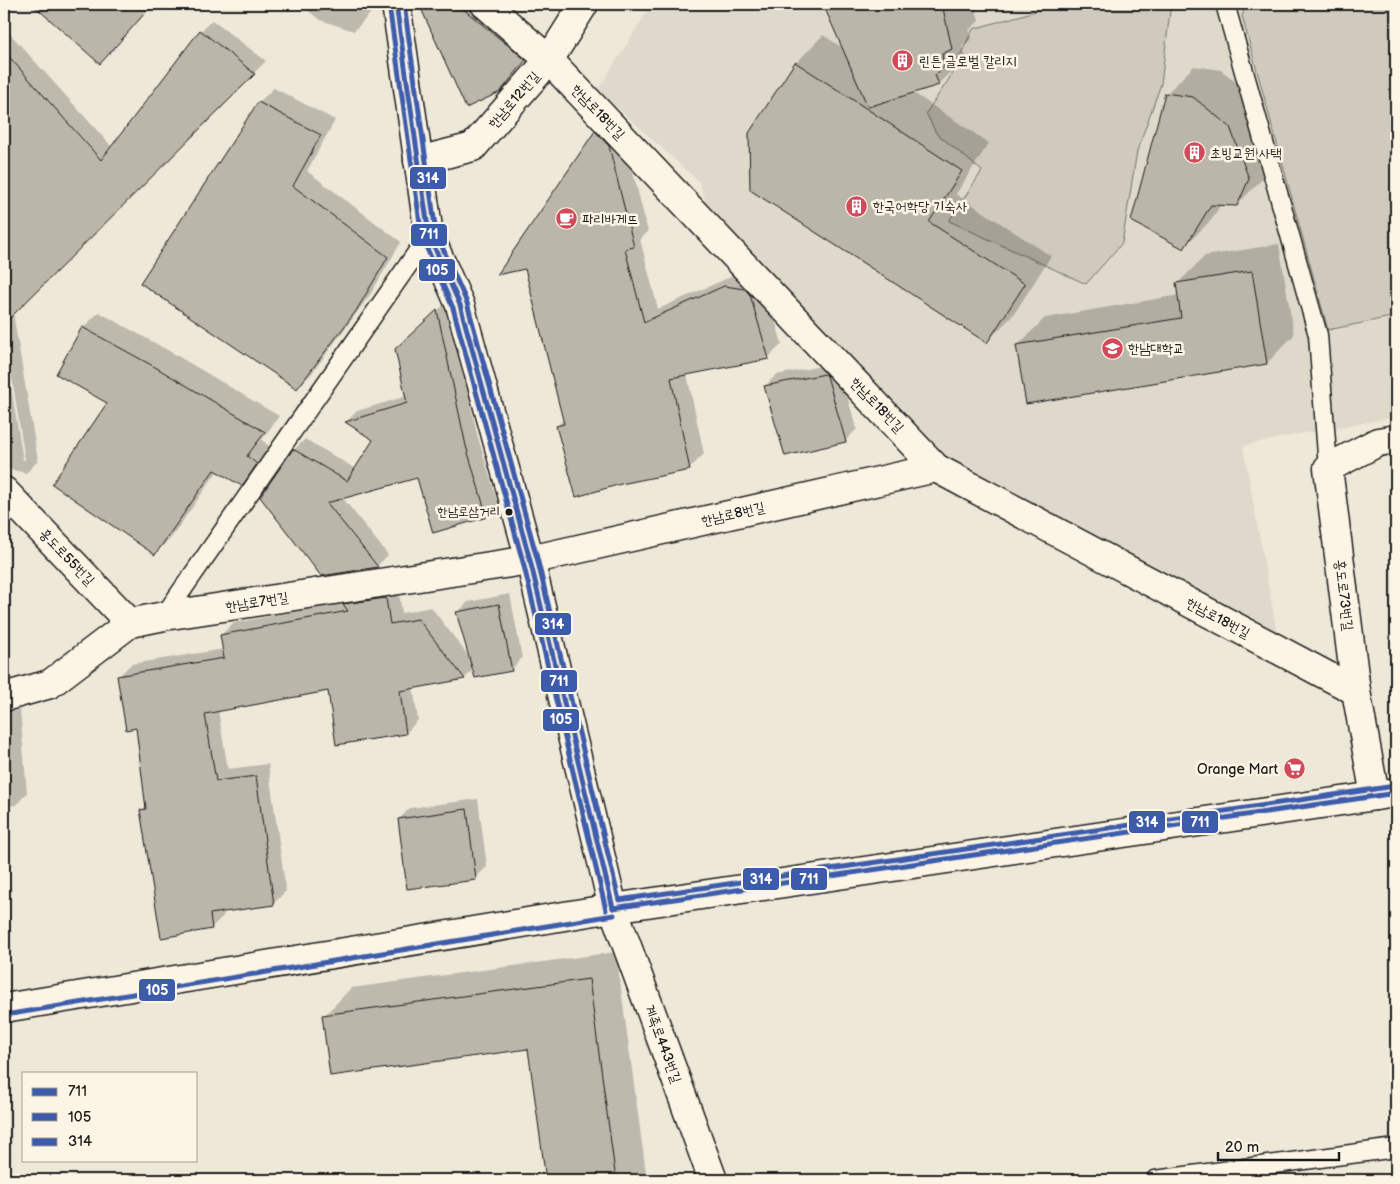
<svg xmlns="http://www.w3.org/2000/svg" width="1400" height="1184" font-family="'Balsamiq Sans','Poor Story',sans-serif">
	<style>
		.built { fill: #ded9cb }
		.green { fill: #cfcabd; stroke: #76736c }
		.shadow { fill: #0003 }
		.building { fill: #bab6aa; stroke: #1c1c1c }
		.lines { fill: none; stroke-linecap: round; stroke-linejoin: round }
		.service-casing { stroke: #1c1c1c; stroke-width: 21 }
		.minor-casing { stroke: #1c1c1c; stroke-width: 31 }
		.service { stroke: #fcf5e5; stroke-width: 18 }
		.minor { stroke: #fcf5e5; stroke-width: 28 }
		.bus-1-casing { stroke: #fcf5e5; stroke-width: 9 }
		.bus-2-casing { stroke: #fcf5e5; stroke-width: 9 }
		.bus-3-casing { stroke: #fcf5e5; stroke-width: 9 }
		.bus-1 { stroke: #3d5bab; stroke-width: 5 }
		.bus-2 { stroke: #3d5bab; stroke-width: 5 }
		.bus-3 { stroke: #3d5bab; stroke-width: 5 }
		.bus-dot { fill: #1c1c1c; stroke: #fcf5e5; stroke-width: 2 }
		.labels { text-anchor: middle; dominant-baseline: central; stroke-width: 5; stroke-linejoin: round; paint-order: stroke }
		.bus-label { font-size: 13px; fill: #1c1c1c; stroke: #fcf5e5; text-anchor: end }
		.poi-label { font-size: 14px; fill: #1c1c1c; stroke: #fcf5e5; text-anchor: start }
		.street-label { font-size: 14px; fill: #1c1c1c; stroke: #fcf5e5 }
		.line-badge { stroke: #fcf5e5; stroke-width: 2 }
		.badge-label { font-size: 14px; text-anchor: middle; font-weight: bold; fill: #fff }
	</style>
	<rect width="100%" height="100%" fill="#eee8d9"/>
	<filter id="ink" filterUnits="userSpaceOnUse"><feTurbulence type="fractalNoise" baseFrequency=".02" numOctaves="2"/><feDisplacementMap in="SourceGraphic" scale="10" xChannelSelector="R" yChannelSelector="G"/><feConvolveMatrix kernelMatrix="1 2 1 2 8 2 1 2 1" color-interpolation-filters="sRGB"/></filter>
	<g filter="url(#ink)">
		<polygon class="built" points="652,4 1396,4 1396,417 1299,434 1243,446 1279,644 921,446 711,218 699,182 598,90"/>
		<g class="green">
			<polygon points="1060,4 1171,4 1161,84 1137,151 1122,243 1086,284 949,221 982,171 936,133 926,113 949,79 973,29"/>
			<polygon points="1246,4 1396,4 1396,316 1328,330 1242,16"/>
		</g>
		<g class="shadow">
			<polygon points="34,4 153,4 100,62"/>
			<polygon points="299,4 379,4 354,31 320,20"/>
			<polygon points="420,4 481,4 536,49 511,79 500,91 467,106"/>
			<polygon points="824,4 998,4 976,10 979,21 969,30 971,39 962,47 966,57 938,84 912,92 989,143 956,194 1051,256 1014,314 987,342 796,63 823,35 843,48"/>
			<polygon points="212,20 266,61 13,313 38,461 26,473 4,468 4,343 23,460 25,460 4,328 4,27 112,147 201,31"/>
			<polygon points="1194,66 1221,70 1257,99 1276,151 1264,177 1237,205 1221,204 1212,219 1184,247 1166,94"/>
			<polygon points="274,88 335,120 307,171 401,242 370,295 312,373 297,388 142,282 259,102"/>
			<polygon points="610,118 623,132 648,232 640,239 658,309 739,273 764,280 782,344 768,358 687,374 704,454 689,469 557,426 564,419 526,268 500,273 596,132"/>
			<polygon points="1279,244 1294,335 1267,363 1018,345 1045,318 1179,295 1177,284 1205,256"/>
			<polygon points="448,301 477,434 498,504 486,516 418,476 342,497 388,555 377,566 322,575 294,450 305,439 356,469 374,440 347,421 357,411 407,396 408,338"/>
			<polygon points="99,312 171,352 279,416 262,440 271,448 257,469 241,484 218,470 171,538 155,553 109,402 58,374 83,328"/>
			<polygon points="837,363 857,429 846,440 786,455 765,386 776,375"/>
			<polygon points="398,586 402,613 431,607 470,658 457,613 468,602 510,594 522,658 511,670 474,669 465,678 413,687 418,720 406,733 337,743 329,690 218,710 228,769 268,764 286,891 273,904 223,910 224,915 212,927 141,811 147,805 137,726 119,676 131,664 224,649 221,635 233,623 347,602"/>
			<polygon points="20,710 27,793 16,805 4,806 4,712"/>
			<polygon points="478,799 487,867 475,878 399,819 410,808"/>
			<polygon points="616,952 647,1180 547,1180 529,1048 324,1016 351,988"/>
		</g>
		<g class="building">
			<polygon points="32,4 153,4 100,64"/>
			<polygon points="419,4 457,4 526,60 500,92 466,108"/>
			<polygon points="823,4 942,4 952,49 942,54 944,67 935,75 939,85 868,107"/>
			<polygon points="200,30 255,74 4,324 4,51 101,160"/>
			<polygon points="795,62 962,171 929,222 1025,284 987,343 750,190 749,133"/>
			<polygon points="1165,93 1193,97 1230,127 1249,179 1237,206 1211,205 1184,249 1131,221"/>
			<polygon points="258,102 321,135 293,186 388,257 356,311 297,389 140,283"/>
			<polygon points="595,131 609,146 634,247 625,249 644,322 724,286 745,289 750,295 769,359 671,378 690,470 621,484 576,497 556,426 564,424 525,269 497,275"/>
			<polygon points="1252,271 1267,364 1026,404 1016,345 1181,318 1176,283"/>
			<polygon points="437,310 466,446 487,517 433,533 417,478 327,503 378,567 321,576 260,497 293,449 347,481 373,440 345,422 407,403 395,349"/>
			<polygon points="82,327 155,367 265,432 247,456 257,464 242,486 214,470 155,555 52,484 107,403 56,374"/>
			<polygon points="825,374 827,376 846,442 785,456 764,386"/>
			<polygon points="386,598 390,624 418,619 465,679 400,691 406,734 336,745 328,691 205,714 216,781 256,776 274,905 210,914 212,929 161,938 140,810 146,809 136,728 126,730 117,676 224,658 220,635 348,611 343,604"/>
			<polygon points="499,604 512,671 475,678 456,612"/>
			<polygon points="467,809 476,880 407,889 398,819"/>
			<polygon points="589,979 616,1180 546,1180 528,1049 330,1076 322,1015"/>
		</g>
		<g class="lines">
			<defs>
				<g id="service">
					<polyline points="1225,4 1318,335 1328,468"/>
					<polyline points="164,616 429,235"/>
					<polyline points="1155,1180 1396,1148"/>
				</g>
				<g id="minor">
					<polyline points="396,4 429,235 460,305 530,560 613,908 713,1180"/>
					<polyline points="485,4 549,60 936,468 1356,691"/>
					<polyline points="418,161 473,147 549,60 584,4"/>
					<polyline points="4,491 130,623"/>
					<polyline points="4,697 50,684 130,623 164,616 530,560 936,468"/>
					<polyline points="1375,796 1356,691 1328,468 1378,442 1396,439"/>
					<polyline points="4,1008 613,908 1396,793"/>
				</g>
			</defs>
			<use href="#service" class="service-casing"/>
			<use href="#minor" class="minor-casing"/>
			<use href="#service" class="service"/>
			<use href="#minor" class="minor"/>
			<defs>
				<g id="bus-1">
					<polyline points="396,4 429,235 460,305 530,560 613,908"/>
					<polyline points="613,908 1396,793"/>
				</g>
				<g id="bus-2">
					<polyline points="389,5 422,237 453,308 523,562 606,910"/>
					<polyline points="5,1015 614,915"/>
				</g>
				<polyline id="bus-3" points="404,4 436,233 467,303 537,558 619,900 1395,786"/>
			</defs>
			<use href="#bus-1" class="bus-1-casing"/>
			<use href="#bus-2" class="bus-2-casing"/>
			<use href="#bus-3" class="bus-3-casing"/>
			<use href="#bus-1" class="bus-1"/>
			<use href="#bus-2" class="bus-2"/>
			<use href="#bus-3" class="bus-3"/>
		</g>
	</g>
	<defs>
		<symbol id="building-disc" viewBox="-11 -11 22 22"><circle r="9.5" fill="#d1495b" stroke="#fcf5e5"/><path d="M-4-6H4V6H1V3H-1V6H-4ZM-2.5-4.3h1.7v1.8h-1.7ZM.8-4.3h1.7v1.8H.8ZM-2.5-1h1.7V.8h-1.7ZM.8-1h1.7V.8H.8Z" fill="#fff"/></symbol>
		<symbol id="cafe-disc" viewBox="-11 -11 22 22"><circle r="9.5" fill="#d1495b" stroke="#fcf5e5"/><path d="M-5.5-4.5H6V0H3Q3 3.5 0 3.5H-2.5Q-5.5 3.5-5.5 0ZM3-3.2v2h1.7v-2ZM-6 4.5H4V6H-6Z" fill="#fff"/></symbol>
		<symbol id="university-disc" viewBox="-11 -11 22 22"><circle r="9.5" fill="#d1495b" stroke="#fcf5e5"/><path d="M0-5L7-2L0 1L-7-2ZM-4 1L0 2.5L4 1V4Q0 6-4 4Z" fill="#fff"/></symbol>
		<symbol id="supermarket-disc" viewBox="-11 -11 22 22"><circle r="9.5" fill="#d1495b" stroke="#fcf5e5"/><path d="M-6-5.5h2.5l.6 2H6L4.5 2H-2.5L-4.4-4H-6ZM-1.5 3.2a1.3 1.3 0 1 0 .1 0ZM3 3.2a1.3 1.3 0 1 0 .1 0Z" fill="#fff"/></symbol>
	</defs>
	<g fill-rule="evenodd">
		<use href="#building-disc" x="890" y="48" width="25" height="25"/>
		<use href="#building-disc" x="1182" y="140" width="25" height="25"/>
		<use href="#building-disc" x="844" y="194" width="25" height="25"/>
		<use href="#cafe-disc" x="554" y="206" width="25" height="25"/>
		<use href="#university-disc" x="1100" y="336" width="25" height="25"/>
		<use href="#supermarket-disc" x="1282" y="756" width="25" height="25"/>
	</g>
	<circle class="bus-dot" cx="509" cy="512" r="4.5"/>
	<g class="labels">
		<g class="bus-label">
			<text x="500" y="512">한남로삼거리</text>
		</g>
		<g class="poi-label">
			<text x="919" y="61">린튼 글로벌 칼리지</text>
			<text x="1210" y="153">초빙교원 사택</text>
			<text x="873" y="206">한국어학당 기숙사</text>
			<text x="582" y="219">파리바게뜨</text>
			<text x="1128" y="348">한남대학교</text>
			<text x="1278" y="769" text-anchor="end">Orange Mart</text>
		</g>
		<g class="street-label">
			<text transform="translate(514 100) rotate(-49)">한남로12번길</text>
			<text transform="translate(598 112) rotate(46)">한남로18번길</text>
			<text transform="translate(877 405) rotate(46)">한남로18번길</text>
			<text transform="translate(733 514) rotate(-13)">한남로8번길</text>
			<text transform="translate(67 557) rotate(46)">홍도로55번길</text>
			<text transform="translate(1344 595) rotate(83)">홍도로73번길</text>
			<text transform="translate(257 602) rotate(-9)">한남로7번길</text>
			<text transform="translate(1218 618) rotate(28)">한남로18번길</text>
			<text transform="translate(663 1044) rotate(70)">계족로443번길</text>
		</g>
	</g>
	<g class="line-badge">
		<rect x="409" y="166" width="38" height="24" rx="5" fill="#3d5bab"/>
		<rect x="410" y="223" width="38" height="24" rx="5" fill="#3d5bab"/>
		<rect x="418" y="258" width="38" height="24" rx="5" fill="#3d5bab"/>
		<rect x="534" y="612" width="38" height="24" rx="5" fill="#3d5bab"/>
		<rect x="540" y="669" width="38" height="24" rx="5" fill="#3d5bab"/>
		<rect x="542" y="708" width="38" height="24" rx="5" fill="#3d5bab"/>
		<rect x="1181" y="810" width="38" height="24" rx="5" fill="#3d5bab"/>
		<rect x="1128" y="810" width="38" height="24" rx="5" fill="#3d5bab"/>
		<rect x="742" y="867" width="38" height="24" rx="5" fill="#3d5bab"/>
		<rect x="790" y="867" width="38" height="24" rx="5" fill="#3d5bab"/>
		<rect x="138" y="978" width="38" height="24" rx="5" fill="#3d5bab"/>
	</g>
	<g class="badge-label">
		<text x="428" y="183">314</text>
		<text x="429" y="239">711</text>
		<text x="437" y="275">105</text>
		<text x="553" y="629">314</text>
		<text x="559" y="686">711</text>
		<text x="561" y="724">105</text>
		<text x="1200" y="827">711</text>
		<text x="1147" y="827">314</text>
		<text x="761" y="884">314</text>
		<text x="809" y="884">711</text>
		<text x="157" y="995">105</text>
	</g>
	<rect width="1400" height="1184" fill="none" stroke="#fcf5e5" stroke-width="20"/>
	<rect x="10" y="10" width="1380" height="1164" fill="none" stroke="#1c1c1c" stroke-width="2" filter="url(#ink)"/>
	<rect x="22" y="1072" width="175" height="90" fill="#fcf5e5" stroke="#a29e95"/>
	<rect x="32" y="1088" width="25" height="8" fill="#3d5bab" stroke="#a29e95"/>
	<text x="68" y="1096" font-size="15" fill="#1c1c1c">711</text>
	<rect x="32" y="1113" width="25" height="8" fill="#3d5bab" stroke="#a29e95"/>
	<text x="68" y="1122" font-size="15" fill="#1c1c1c">105</text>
	<rect x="32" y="1138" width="25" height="8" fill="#3d5bab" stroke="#a29e95"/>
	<text x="68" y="1146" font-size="15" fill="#1c1c1c">314</text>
	<path d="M1218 1152v8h121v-8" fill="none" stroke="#1c1c1c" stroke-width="2.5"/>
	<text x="1225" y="1152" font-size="15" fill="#1c1c1c" stroke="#fcf5e5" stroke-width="4" paint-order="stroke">20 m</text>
</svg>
